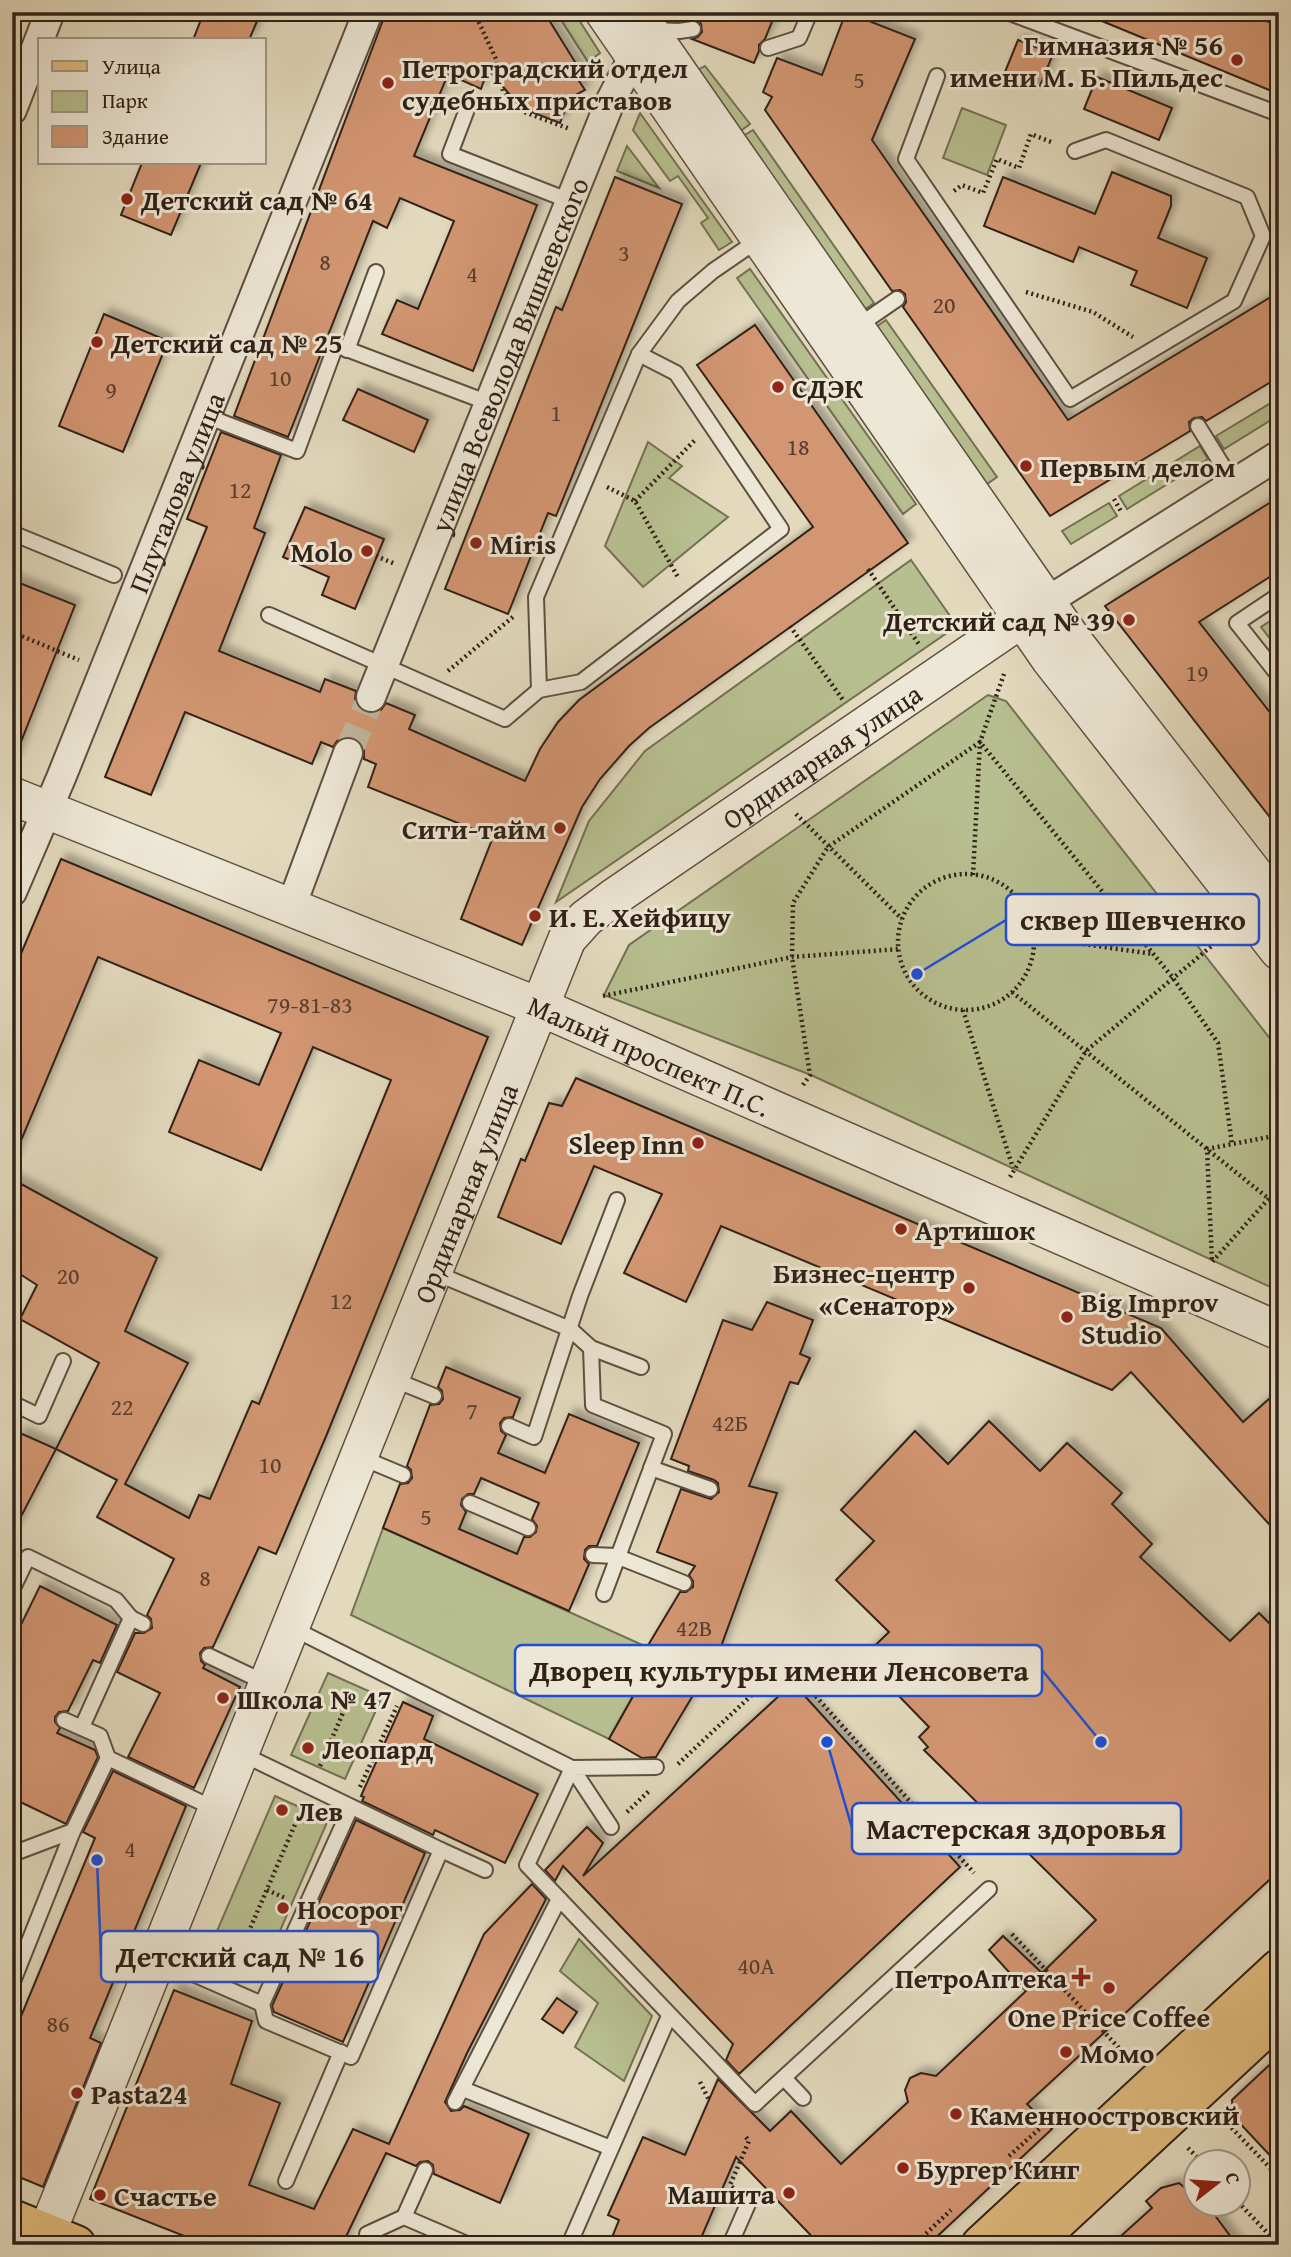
<svg xmlns="http://www.w3.org/2000/svg" width="1291" height="2257" font-family="'Gentium Book Plus',serif">
	<style>
		.green { fill: #b7be8f; stroke: #747054; stroke-width: 2 }
		.building { fill: #d29672; stroke: #312118; stroke-width: 2; fill-rule: evenodd; filter: url(#shadow) }
		.lines { fill: none; stroke-linecap: round; stroke-linejoin: round }
		.minor-tunnel { stroke: #bfb59d; stroke-width: 28; stroke-dasharray: 28 14; stroke-linecap: butt }
		.service-casing { stroke: #5e4f42; stroke-width: 18 }
		.minor-casing { stroke: #5e4f42; stroke-width: 32 }
		.tertiary-casing { stroke: #5e4f42; stroke-width: 40 }
		.primary-casing { stroke: #312118; stroke-width: 42 }
		.path { stroke: #312118; stroke-width: 4.5; stroke-dasharray: 2 3.5; stroke-linecap: butt }
		.service { stroke: #ede7d5; stroke-width: 14 }
		.minor { stroke: #ede7d5; stroke-width: 28 }
		.tertiary { stroke: #ede7d5; stroke-width: 37 }
		.primary { stroke: #e2bd7f; stroke-width: 38 }
		.poi-dot { fill: #8f2418; stroke: #ede7d5; stroke-width: 2.5 }
		.labels { text-anchor: middle; dominant-baseline: central; stroke-width: 6; stroke-linejoin: round; paint-order: stroke }
		.number-label { font-size: 24px; fill: #593e2e }
		.poi-label { font-size: 28px; font-weight: bold; fill: #312118; stroke: #ede7d5; text-anchor: start }
		.street-label { font-size: 28px; fill: #312118; stroke: #ede7d5 }
		.leader { fill: none; stroke: #1d4ed8; stroke-width: 2.5 }
		.callout-dot { fill: #1d4ed8; stroke: #ede7d5; stroke-width: 2.5 }
		.callout { fill: #ede7d5; stroke: #1d4ed8; stroke-width: 2.5 }
		.callout-label { font-size: 30px; text-anchor: middle; font-weight: bold; fill: #312118 }
	</style>
	<defs>
		<filter id="shadow"><feDropShadow dx="6" dy="-6" stdDeviation="3.5" flood-color="#0004"/></filter>
	</defs>
	<rect width="100%" height="100%" fill="#e3dabe"/>
	<filter id="stains"><feTurbulence type="fractalNoise" baseFrequency=".00286" numOctaves="4"/><feColorMatrix values="0 0 0 0 .2 0 0 0 0 .09 0 0 0 0 .02 0 0 0 .5 -.17"/></filter>
	<radialGradient id="worn" r=".72"><stop offset=".6" stop-color="#630" stop-opacity="0"/><stop offset="1" stop-color="#630" stop-opacity=".3"/></radialGradient>
	<g class="green">
		<polygon points="556,12 574,12 600,53 588,62"/>
		<polygon points="705,66 750,124 739,132 696,71"/>
		<polygon points="962,108 1006,125 987,175 943,158"/>
		<polygon points="640,113 732,242 719,250 701,223 708,218 678,176 670,181 633,130"/>
		<polygon points="753,130 874,303 864,310 743,136"/>
		<polygon points="627,146 659,188 617,171"/>
		<polygon points="750,269 916,504 903,514 737,278"/>
		<polygon points="886,320 997,477 987,484 876,327"/>
		<polygon points="1279,398 1279,415 1224,449 1216,436"/>
		<polygon points="648,442 682,466 669,478 728,517 643,587 605,546"/>
		<polygon points="1200,446 1208,459 1127,509 1119,496"/>
		<polygon points="1109,503 1117,516 1071,544 1062,531"/>
		<polygon points="911,560 957,626 556,902 589,821 645,751"/>
		<polygon points="1279,615 1279,650 1261,627"/>
		<polygon points="988,695 1006,701 1279,1050 1279,1291 811,1075 604,995 629,945"/>
		<polygon points="383,1528 658,1652 609,1739 351,1615"/>
		<polygon points="328,1673 382,1697 345,1779 291,1755"/>
		<polygon points="275,1796 328,1820 264,1968 211,1945"/>
		<polygon points="579,1939 652,2016 624,2081 575,2047 598,2003 560,1971"/>
	</g>
	<g class="building">
		<polygon points="204,12 261,12 249,40 193,40"/>
		<polygon points="386,12 544,12 580,70 577,78 585,90 570,98 560,123 521,108 488,69 481,89 448,74 414,156 537,205 473,371 382,334 397,300 418,309 454,221 400,198 387,228 373,221 288,437 234,416"/>
		<polygon points="700,12 776,12 765,39 759,45 759,51 754,63 692,39 698,37 702,32 701,24 697,20"/>
		<polygon points="846,12 915,39 872,140 1068,420 1279,292 1279,377 1206,421 1202,417 1194,418 1189,422 1190,431 1050,516 903,307 906,302 905,294 900,290 892,291 765,110 772,97 763,92 777,58 822,75"/>
		<polygon points="1080,12 1244,12 1279,26 1279,94"/>
		<polygon points="1018,40 1053,54 1040,86 1005,72"/>
		<polygon points="1097,77 1172,108 1159,140 1084,109"/>
		<polygon points="142,163 201,163 171,235 121,215"/>
		<polygon points="1112,172 1171,196 1171,206 1158,238 1207,258 1187,308 1131,285 1137,271 1079,247 1073,262 984,226 1003,177 1095,214"/>
		<polygon points="615,177 682,204 556,516 548,513 508,614 445,589 556,307 562,310"/>
		<polygon points="104,314 168,341 123,452 59,426"/>
		<polygon points="755,325 908,543 649,728 629,746 600,779 582,807 522,945 461,919 493,837 368,787 376,764 364,759 364,750 361,743 354,738 345,737 337,741 333,747 321,742 312,764 185,712 151,795 105,777 207,527 187,519 221,432 281,455 254,528 265,533 219,651 320,692 325,679 356,691 355,699 358,707 365,713 374,713 381,710 386,703 415,715 409,729 525,781 540,749 558,722 579,700 813,527 697,365"/>
		<polygon points="358,389 428,420 414,452 343,420"/>
		<polygon points="1279,497 1279,571 1199,622 1279,724 1279,829 1105,606"/>
		<polygon points="305,507 384,539 355,609 322,595 329,577 283,557"/>
		<polygon points="12,580 75,605 13,762 12,762"/>
		<polygon points="61,859 488,1037 327,1434 276,1554 259,1547 213,1647 204,1648 200,1653 201,1661 205,1665 203,1668 240,1687 194,1788 128,1757 160,1693 117,1672 135,1633 144,1633 152,1628 151,1619 147,1615 174,1559 97,1517 117,1480 56,1449 99,1363 20,1319 37,1285 12,1269 12,1179 157,1258 125,1331 188,1363 125,1484 189,1518 199,1495 210,1499 252,1401 259,1404 391,1080 313,1047 261,1170 169,1132 199,1060 259,1085 281,1033 98,957 12,1162 12,975"/>
		<polygon points="576,1078 1161,1328 1243,1422 1279,1390 1279,1535 1131,1372 1112,1390 721,1226 686,1302 624,1273 662,1194 594,1166 561,1244 498,1217 521,1159 525,1161 549,1103 562,1106"/>
		<polygon points="767,1302 813,1320 800,1354 810,1358 798,1384 790,1382 749,1486 777,1493 719,1652 656,1757 642,1758 609,1739 658,1652 647,1647 680,1592 686,1592 693,1587 693,1581 689,1575 695,1566 657,1552 681,1489 711,1499 719,1492 718,1483 714,1480 688,1471 689,1466 671,1459 723,1320 752,1330"/>
		<path d="M 446,1367 L 520,1398 L 513,1417 L 504,1418 L 500,1423 L 501,1431 L 506,1435 L 498,1453 L 545,1473 L 569,1414 L 639,1443 L 597,1546 L 589,1546 L 585,1550 L 584,1559 L 589,1564 L 569,1611 L 383,1528 L 400,1484 L 408,1483 L 412,1478 L 411,1470 L 407,1466 L 430,1405 L 439,1404 L 443,1399 L 442,1391 L 438,1387 ZM 481,1478 L 539,1503 L 532,1519 L 537,1526 L 536,1532 L 530,1537 L 524,1537 L 517,1554 L 459,1529 L 466,1512 L 461,1505 L 462,1499 L 468,1494 L 474,1494 Z"/>
		<polygon points="989,1421 1040,1471 1067,1443 1122,1493 1112,1504 1152,1544 1140,1557 1230,1641 1259,1613 1279,1633 1279,1871 1027,2104 1052,2129 928,2245 820,2245 736,2157 698,2245 609,2245 619,2220 608,2215 643,2137 685,2155 718,2079 770,2131 791,2111 841,2164 908,2102 905,2090 910,2078 921,2073 936,2076 1026,1991 989,1950 1003,1936 1042,1973 1096,1920 924,1750 928,1747 919,1737 929,1727 862,1658 889,1632 836,1580 874,1541 841,1510 915,1431 948,1464"/>
		<polygon points="20,1433 56,1449 12,1534 12,1448"/>
		<polygon points="40,1586 117,1625 100,1663 93,1660 68,1711 59,1712 55,1717 55,1722 60,1728 57,1733 95,1750 98,1757 66,1824 12,1798 12,1643"/>
		<polygon points="793,1683 960,1867 739,2074 726,2060 733,2044 563,1866 555,1881 545,1870 587,1827 603,1843 583,1876"/>
		<polygon points="403,1702 433,1716 424,1739 538,1794 505,1863 435,1830 433,1835 362,1801 364,1797 361,1796"/>
		<polygon points="113,1771 186,1806 90,2038 101,2043 43,2187 12,2174 12,2038 95,1838 83,1832"/>
		<polygon points="356,1820 425,1853 343,2042 274,2012 272,2006"/>
		<polygon points="532,1884 546,1899 467,2053 445,2102 451,2111 460,2110 464,2106 529,2134 500,2203 434,2174 433,2165 428,2161 420,2162 416,2166 386,2153 342,2245 207,2245 90,2199 174,1990 252,2021 231,2084 280,2103 249,2185 314,2209 353,2129 389,2144 484,1934"/>
		<polygon points="557,1998 577,2012 563,2033 542,2019"/>
		<polygon points="1279,2056 1279,2165 1233,2116 1232,2100"/>
		<polygon points="1179,2183 1196,2197 1196,2204 1207,2205 1237,2245 1111,2245 1152,2208 1146,2201 1161,2188"/>
	</g>
	<g class="lines">
		<polyline class="minor-tunnel" points="348,753 371,697"/>
		<defs>
			<g id="service">
				<polyline points="1007,12 1279,114"/>
				<polyline points="1278,12 1279,12"/>
				<polyline points="653,30 679,31 693,29"/>
				<polyline points="768,48 799,38 810,12"/>
				<polyline points="937,76 906,159 1070,399 1234,301 1263,236 1247,197 1106,140 1075,151"/>
				<polyline points="469,104 450,154 570,201"/>
				<polyline points="855,328 897,299"/>
				<polyline points="347,350 376,272"/>
				<polyline points="206,416 297,451 336,345 489,403"/>
				<polyline points="1198,426 1234,484"/>
				<polyline points="12,533 114,575"/>
				<polyline points="1279,595 1237,623 1279,676"/>
				<polyline points="269,615 505,719 539,690 581,682 781,529 676,373 639,354"/>
				<polyline points="539,690 536,597 639,354 678,301 713,271 761,238"/>
				<polyline points="433,1272 570,1329 591,1348 641,1367"/>
				<polyline points="591,1348 593,1405 664,1434 604,1594"/>
				<polyline points="390,1378 434,1396"/>
				<polyline points="12,1403 39,1416 63,1361"/>
				<polyline points="509,1426 534,1437 580,1296 617,1200"/>
				<polyline points="360,1457 403,1475"/>
				<polyline points="651,1468 710,1489"/>
				<polyline points="470,1503 528,1528"/>
				<polyline points="593,1555 616,1556 684,1583"/>
				<polyline points="12,1590 28,1557 116,1600 131,1618"/>
				<polyline points="292,1628 572,1768 527,1865 755,2104 989,1889"/>
				<polyline points="209,1656 266,1683"/>
				<polyline points="64,1720 100,1736 108,1758 217,1810"/>
				<polyline points="82,1727 131,1618 143,1624"/>
				<polyline points="611,1827 572,1768 656,1767"/>
				<polyline points="441,1850 485,1870"/>
				<polyline points="12,1854 73,1831"/>
				<polyline points="159,1959 262,2004 266,2021 351,2057 441,1850 240,1753"/>
				<polyline points="12,1984 73,1831 108,1758"/>
				<polyline points="262,2004 351,1807"/>
				<polyline points="784,2078 803,2098"/>
				<polyline points="463,2089 611,2148"/>
				<polyline points="455,2102 559,1899"/>
				<polyline points="286,2181 341,2052"/>
				<polyline points="404,2217 469,2245"/>
				<polyline points="367,2234 404,2217 425,2170"/>
				<polyline points="569,2245 669,2016"/>
				<polyline points="730,2245 748,2204"/>
			</g>
			<g id="minor">
				<polyline points="12,110 50,12"/>
				<polyline points="1046,602 1279,455"/>
				<path id="s1" d="M 371,697 L 610,102 L 642,40"/>
				<path id="s2" d="M 12,892 L 61,778 L 368,12"/>
				<polyline points="291,907 348,753"/>
			</g>
			<g id="tertiary">
				<polyline points="604,12 1050,659 1279,951"/>
				<polyline points="636,12 1074,642 1279,906"/>
				<path id="s3" d="M 12,796 L 540,1007 L 1279,1331"/>
				<path id="s4" d="M 42,2245 L 567,939 L 586,918 L 613,898 L 1046,602"/>
			</g>
			<g id="primary">
				<polyline points="12,2219 76,2245"/>
				<polyline points="981,2245 1279,1969"/>
				<polyline points="1031,2245 1279,2015"/>
			</g>
		</defs>
		<use href="#service" class="service-casing"/>
		<use href="#minor" class="minor-casing"/>
		<use href="#tertiary" class="tertiary-casing"/>
		<use href="#primary" class="primary-casing"/>
		<g class="path">
			<polyline points="474,12 496,59 503,91 519,110 570,129"/>
			<polyline points="954,191 962,185 983,193 997,159 1019,168 1031,134 1054,143"/>
			<polyline points="1026,292 1093,312 1133,337"/>
			<polyline points="607,487 635,501 679,579"/>
			<polyline points="1114,499 1122,513"/>
			<polyline points="635,501 696,439"/>
			<polyline points="376,556 395,564"/>
			<polyline points="868,569 920,646"/>
			<polyline points="790,626 843,700"/>
			<polyline points="12,632 79,660"/>
			<polyline points="448,671 514,616"/>
			<polyline points="796,814 902,919"/>
			<circle cx="966" cy="942" r="68"/>
			<polyline points="973,875 980,742 1004,674"/>
			<polyline points="1034,937 1153,954"/>
			<polyline points="1012,992 1279,1207"/>
			<polyline points="603,996 792,957 899,949"/>
			<polyline points="963,1010 1013,1168"/>
			<polyline points="803,1085 810,1075 792,957 793,903 828,847 980,742 1173,978 1218,1043 1232,1144"/>
			<polyline points="1279,1135 1207,1149 1212,1262 1279,1187"/>
			<polyline points="1010,1177 1086,1051 1220,939"/>
			<polyline points="678,1764 786,1663 974,1873"/>
			<polyline points="320,1766 349,1699"/>
			<polyline points="360,1787 397,1706"/>
			<polyline points="627,1812 649,1791"/>
			<polyline points="267,1890 285,1898"/>
			<polyline points="1012,1934 1120,2049"/>
			<polyline points="233,1968 303,1806"/>
			<polyline points="700,2082 709,2100"/>
			<polyline points="1220,2116 1279,2177"/>
			<polyline points="1188,2148 1202,2162"/>
			<polyline points="1009,2156 1046,2123"/>
			<polyline points="733,2188 730,2185 749,2141 745,2136"/>
			<polyline points="1238,2202 1279,2245"/>
			<polyline points="914,2245 951,2210"/>
		</g>
		<use href="#service" class="service"/>
		<use href="#minor" class="minor"/>
		<use href="#tertiary" class="tertiary"/>
		<use href="#primary" class="primary"/>
	</g>
	<g class="poi-dot">
		<circle cx="1237" cy="60" r="7"/>
		<circle cx="388" cy="83" r="7"/>
		<circle cx="127" cy="199" r="7"/>
		<circle cx="97" cy="342" r="7"/>
		<circle cx="778" cy="387" r="7"/>
		<circle cx="1026" cy="466" r="7"/>
		<circle cx="476" cy="543" r="7"/>
		<circle cx="367" cy="551" r="7"/>
		<circle cx="1129" cy="620" r="7"/>
		<circle cx="560" cy="828" r="7"/>
		<circle cx="535" cy="916" r="7"/>
		<circle cx="698" cy="1143" r="7"/>
		<circle cx="901" cy="1229" r="7"/>
		<circle cx="969" cy="1288" r="7"/>
		<circle cx="1067" cy="1317" r="7"/>
		<circle cx="223" cy="1698" r="7"/>
		<circle cx="308" cy="1748" r="7"/>
		<circle cx="282" cy="1810" r="7"/>
		<circle cx="283" cy="1908" r="7"/>
		<path d="M1077.5 1966.5h7v7h7v7h-7v7h-7v-7h-7v-7h7z"/>
		<circle cx="1109" cy="1988" r="7"/>
		<circle cx="1066" cy="2052" r="7"/>
		<circle cx="77" cy="2093" r="7"/>
		<circle cx="956" cy="2114" r="7"/>
		<circle cx="903" cy="2168" r="7"/>
		<circle cx="789" cy="2193" r="7"/>
		<circle cx="100" cy="2195" r="7"/>
	</g>
	<g class="labels">
		<g class="number-label">
			<text x="859" y="79">5</text>
			<text x="624" y="252">3</text>
			<text x="325" y="261">8</text>
			<text x="472" y="273">4</text>
			<text x="944" y="304">20</text>
			<text x="280" y="377">10</text>
			<text x="111" y="389">9</text>
			<text x="556" y="412">1</text>
			<text x="798" y="446">18</text>
			<text x="240" y="489">12</text>
			<text x="1197" y="672">19</text>
			<text x="310" y="1004">79-81-83</text>
			<text x="68" y="1275">20</text>
			<text x="341" y="1300">12</text>
			<text x="122" y="1406">22</text>
			<text x="472" y="1410">7</text>
			<text x="730" y="1422">42Б</text>
			<text x="270" y="1464">10</text>
			<text x="426" y="1516">5</text>
			<text x="205" y="1577">8</text>
			<text x="694" y="1627">42В</text>
			<text x="130" y="1848">4</text>
			<text x="756" y="1965">40А</text>
			<text x="58" y="2023">86</text>
		</g>
		<g class="poi-label">
			<text x="1223" y="44" text-anchor="end">Гимназия № 56<tspan x="1223" dy="32">имени М. Б. Пильдес</tspan></text>
			<text x="402" y="67">Петроградский отдел<tspan x="402" dy="32">судебных приставов</tspan></text>
			<text x="141" y="199">Детский сад № 64</text>
			<text x="111" y="342">Детский сад № 25</text>
			<text x="792" y="387">СДЭК</text>
			<text x="1040" y="466">Первым делом</text>
			<text x="490" y="543">Miris</text>
			<text x="353" y="551" text-anchor="end">Molo</text>
			<text x="1115" y="620" text-anchor="end">Детский сад № 39</text>
			<text x="546" y="828" text-anchor="end">Сити-тайм</text>
			<text x="549" y="916">И. Е. Хейфицу</text>
			<text x="684" y="1143" text-anchor="end">Sleep Inn</text>
			<text x="915" y="1229">Артишок</text>
			<text x="955" y="1272" text-anchor="end">Бизнес-центр<tspan x="955" dy="32">«Сенатор»</tspan></text>
			<text x="1081" y="1301">Big Improv<tspan x="1081" dy="32">Studio</tspan></text>
			<text x="237" y="1698">Школа № 47</text>
			<text x="322" y="1748">Леопард</text>
			<text x="296" y="1810">Лев</text>
			<text x="297" y="1908">Носорог</text>
			<text x="1067" y="1977" text-anchor="end">ПетроАптека</text>
			<text x="1109" y="2016" text-anchor="middle">One Price Coffee</text>
			<text x="1080" y="2052">Момо</text>
			<text x="91" y="2093">Pasta24</text>
			<text x="970" y="2114">Каменноостровский</text>
			<text x="917" y="2168">Бургер Кинг</text>
			<text x="775" y="2193" text-anchor="end">Машита</text>
			<text x="114" y="2195">Счастье</text>
		</g>
		<g class="street-label">
			<text stroke="none"><textPath href="#s1" startOffset="369">улица Всеволода Вишневского</textPath></text>
			<text stroke="none"><textPath href="#s2" startOffset="432">Плуталова улица</textPath></text>
			<text stroke="none"><textPath href="#s4" startOffset="1722">Ординарная улица</textPath></text>
			<text stroke="none"><textPath href="#s3" startOffset="688">Малый проспект П.С.</textPath></text>
			<text stroke="none"><textPath href="#s4" startOffset="1134">Ординарная улица</textPath></text>
		</g>
	</g>
	<path class="leader" d="M917 974L1006 920M1101 1742L1042 1670M827 1742L852 1828M97 1860L101 1957"/>
	<g class="callout-dot">
		<circle cx="917" cy="974" r="7"/>
		<circle cx="1101" cy="1742" r="7"/>
		<circle cx="827" cy="1742" r="7"/>
		<circle cx="97" cy="1860" r="7"/>
	</g>
	<g class="callout">
		<rect x="1006" y="894" width="253" height="51" rx="7"/>
		<rect x="515" y="1645" width="527" height="51" rx="7"/>
		<rect x="852" y="1803" width="329" height="51" rx="7"/>
		<rect x="101" y="1931" width="277" height="51" rx="7"/>
	</g>
	<g class="callout-label">
		<text x="1133" y="930">сквер Шевченко</text>
		<text x="779" y="1681">Дворец культуры имени Ленсовета</text>
		<text x="1016" y="1839">Мастерская здоровья</text>
		<text x="240" y="1967">Детский сад № 16</text>
	</g>
	<rect width="1291" height="2257" fill="none" stroke="#e3dabe" stroke-width="42"/>
	<rect x="14" y="14" width="1263" height="2229" fill="none" stroke="#312118" stroke-width="3.5"/>
	<rect x="21" y="21" width="1249" height="2215" fill="none" stroke="#312118" stroke-width="2"/>
	<rect x="38" y="38" width="228" height="126" fill="#ede7d5" stroke="#a29889" stroke-width="2"/>
	<rect x="52" y="61" width="35" height="10" fill="#e2bd7f" stroke="#a29889" stroke-width="2"/>
	<text x="102" y="74" font-size="21" fill="#312118">Улица</text>
	<rect x="52" y="91" width="35" height="21" fill="#b7be8f" stroke="#a29889" stroke-width="2"/>
	<text x="102" y="108" font-size="21" fill="#312118">Парк</text>
	<rect x="52" y="126" width="35" height="21" fill="#d29672" stroke="#a29889" stroke-width="2"/>
	<text x="102" y="144" font-size="21" fill="#312118">Здание</text>
	<g transform="translate(1217 2183) rotate(73)"><circle r="33" fill="#ede7d5" stroke="#a29889" stroke-width="2"/>
	<path d="M0-5L12 26L0 18L-12 26Z" fill="#8f2418"/>
	<text y="-10" font-size="19" font-weight="bold" text-anchor="middle" fill="#312118">С</text>
	</g>
	<rect width="100%" height="100%" filter="url(#stains)"/>
	<rect width="100%" height="100%" fill="url(#worn)"/>
</svg>
